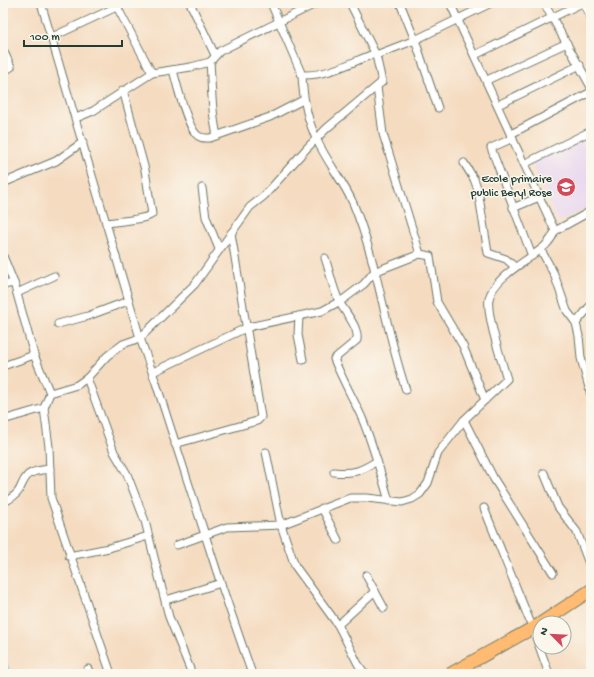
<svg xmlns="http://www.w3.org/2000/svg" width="594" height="677" font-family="'Gochi Hand',sans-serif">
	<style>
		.built { fill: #e6d3f0 }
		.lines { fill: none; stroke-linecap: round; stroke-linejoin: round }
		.canal { stroke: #5abfd8; stroke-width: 7 }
		.street-casing { stroke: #6a7565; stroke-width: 9 }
		.primary-casing { stroke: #6a7565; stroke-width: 14 }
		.street { stroke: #fff; stroke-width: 7 }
		.primary { stroke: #ffbb71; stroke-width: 12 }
		.labels { text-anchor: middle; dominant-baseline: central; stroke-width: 3; stroke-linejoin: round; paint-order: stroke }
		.poi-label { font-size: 12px; fill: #1f3d34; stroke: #fbf7ec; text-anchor: end }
	</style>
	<rect width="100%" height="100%" fill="#fbf7ec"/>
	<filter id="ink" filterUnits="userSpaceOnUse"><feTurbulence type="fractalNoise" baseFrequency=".025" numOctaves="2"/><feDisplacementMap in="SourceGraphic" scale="8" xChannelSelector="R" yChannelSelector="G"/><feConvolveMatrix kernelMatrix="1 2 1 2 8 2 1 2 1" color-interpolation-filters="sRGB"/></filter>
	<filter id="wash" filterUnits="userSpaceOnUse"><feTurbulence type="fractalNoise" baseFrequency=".012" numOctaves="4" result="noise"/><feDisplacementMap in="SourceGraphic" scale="16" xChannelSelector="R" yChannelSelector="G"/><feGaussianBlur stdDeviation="0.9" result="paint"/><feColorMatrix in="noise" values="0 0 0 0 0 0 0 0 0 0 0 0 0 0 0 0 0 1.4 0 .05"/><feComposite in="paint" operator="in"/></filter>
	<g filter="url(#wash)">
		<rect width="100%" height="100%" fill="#f5dcc1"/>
		<polygon class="built" points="591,131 591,206 558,222 530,161"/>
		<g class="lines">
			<polyline class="canal" points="3,663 8,674"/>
		</g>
	</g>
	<g filter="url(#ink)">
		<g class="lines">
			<defs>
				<g id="street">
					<polyline points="41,3 140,338 156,383 218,575 252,674"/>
					<polyline points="115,3 152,73"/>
					<polyline points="190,3 215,55"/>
					<path d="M 271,3 L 302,75 C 326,76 348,64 371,55 L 376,55 L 415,40 L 491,3"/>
					<polyline points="400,3 415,40 438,108"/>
					<polyline points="450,3 555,231"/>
					<polyline points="544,3 591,87"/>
					<polyline points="583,3 591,18"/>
					<polyline points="52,37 125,3"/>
					<polyline points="3,50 11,67 3,72"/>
					<polyline points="475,55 582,3"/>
					<path d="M 210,62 C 212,87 211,111 217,135"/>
					<path d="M 173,70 C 177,85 186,123 196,134 C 200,139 205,138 210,138 L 270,117 L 303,100"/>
					<path d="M 302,75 C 303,97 307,120 317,140 C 327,162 343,181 353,203 C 378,263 385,329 406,390"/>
					<polyline points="487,80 567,43"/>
					<polyline points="377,87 383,134 420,254"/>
					<polyline points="498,105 580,65"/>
					<polyline points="76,118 93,111 152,73 191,67 210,62 220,51 317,3"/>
					<polyline points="511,134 591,92"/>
					<polyline points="513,138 491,148 532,256"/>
					<polyline points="464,163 474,179 478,190 488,253 506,259 515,267"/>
					<polyline points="524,164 591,131"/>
					<polyline points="3,183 56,161 83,142"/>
					<polyline points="202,188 206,217 219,249"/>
					<polyline points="513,208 539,197"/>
					<path d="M 106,223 C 117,221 146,220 152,214 L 145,170 L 123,90"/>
					<polyline points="541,250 554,274 567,311 576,323 579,336 581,358 591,395"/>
					<polyline points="3,256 14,283 34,355 50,393 44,408 49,447 51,498 111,674"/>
					<path d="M 325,258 C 330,272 333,290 340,303 C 346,314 359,327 357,340 L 334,359 C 342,379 353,398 362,418 C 373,445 381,473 389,501"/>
					<polyline points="3,285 14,283"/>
					<polyline points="17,293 54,276"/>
					<polyline points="299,316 298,335 303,360"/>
					<polyline points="576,323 591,305"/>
					<polyline points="58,324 88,316 128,301"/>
					<polyline points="3,366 34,355"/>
					<polyline points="153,372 248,327 322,311 344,299 364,284 374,272 420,254 430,256 437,302 463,346 485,400"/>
					<polyline points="87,378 114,452 127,474 145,521 169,617 192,674"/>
					<polyline points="50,393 77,385 87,378 107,356 123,344 140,338 195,284 250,207 264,196 307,148 327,128 382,82 376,55 350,3"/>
					<polyline points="3,420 44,408"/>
					<polyline points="464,420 494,479 553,573"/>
					<polyline points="175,444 257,421 261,417 231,233"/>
					<polyline points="266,452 281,525 295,566 338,625 358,664 365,674"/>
					<path d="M 334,472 C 354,474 361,471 377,461"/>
					<polyline points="544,473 558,507 577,532 591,569"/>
					<path d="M 6,501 C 25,491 18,485 28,475 C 34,470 43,470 50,469"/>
					<polyline points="322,508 338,540"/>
					<polyline points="484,508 533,629 549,674"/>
					<path d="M 177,545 L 227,527 L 281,525 L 350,498 L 367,498 L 402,502 L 412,499 L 420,494 L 428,483 L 438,453 L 464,420 L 507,379 C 502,362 486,315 489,299 C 492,283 513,269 526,260 C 538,251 549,246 555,231 L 591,211"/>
					<polyline points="69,556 109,548 148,536"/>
					<polyline points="366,575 384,608"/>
					<polyline points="166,600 221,583"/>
					<polyline points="338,625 375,591"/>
					<polyline points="88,669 90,674"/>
				</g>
				<g id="primary">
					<polyline points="541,623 591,590"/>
					<polyline points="450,674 540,624"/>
				</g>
			</defs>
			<use href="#street" class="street-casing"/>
			<use href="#primary" class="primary-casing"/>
			<use href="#street" class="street"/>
			<use href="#primary" class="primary"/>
		</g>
	</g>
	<defs>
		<symbol id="school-disc" viewBox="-11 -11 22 22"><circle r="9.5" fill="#d1495b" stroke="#fbf7ec"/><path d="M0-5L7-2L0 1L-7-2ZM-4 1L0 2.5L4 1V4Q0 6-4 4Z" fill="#fff"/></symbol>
	</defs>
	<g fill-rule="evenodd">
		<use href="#school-disc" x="555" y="176" width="22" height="22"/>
	</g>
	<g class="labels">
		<g class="poi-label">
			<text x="552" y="180">Ecole primaire<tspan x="552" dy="14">public Beryl Rose</tspan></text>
		</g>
	</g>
	<rect width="594" height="677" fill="none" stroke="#fbf7ec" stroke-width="16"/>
	<g transform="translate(552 635) rotate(294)"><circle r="19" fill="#fbf7ec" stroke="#a3ada2"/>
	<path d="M0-3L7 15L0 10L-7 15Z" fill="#d1495b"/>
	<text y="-6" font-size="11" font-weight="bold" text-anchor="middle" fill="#1f3d34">N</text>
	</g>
	<path d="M24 40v6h98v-6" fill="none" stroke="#1f3d34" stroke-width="2"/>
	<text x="30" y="40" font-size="12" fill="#1f3d34" stroke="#fbf7ec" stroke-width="3" paint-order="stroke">100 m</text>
</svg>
